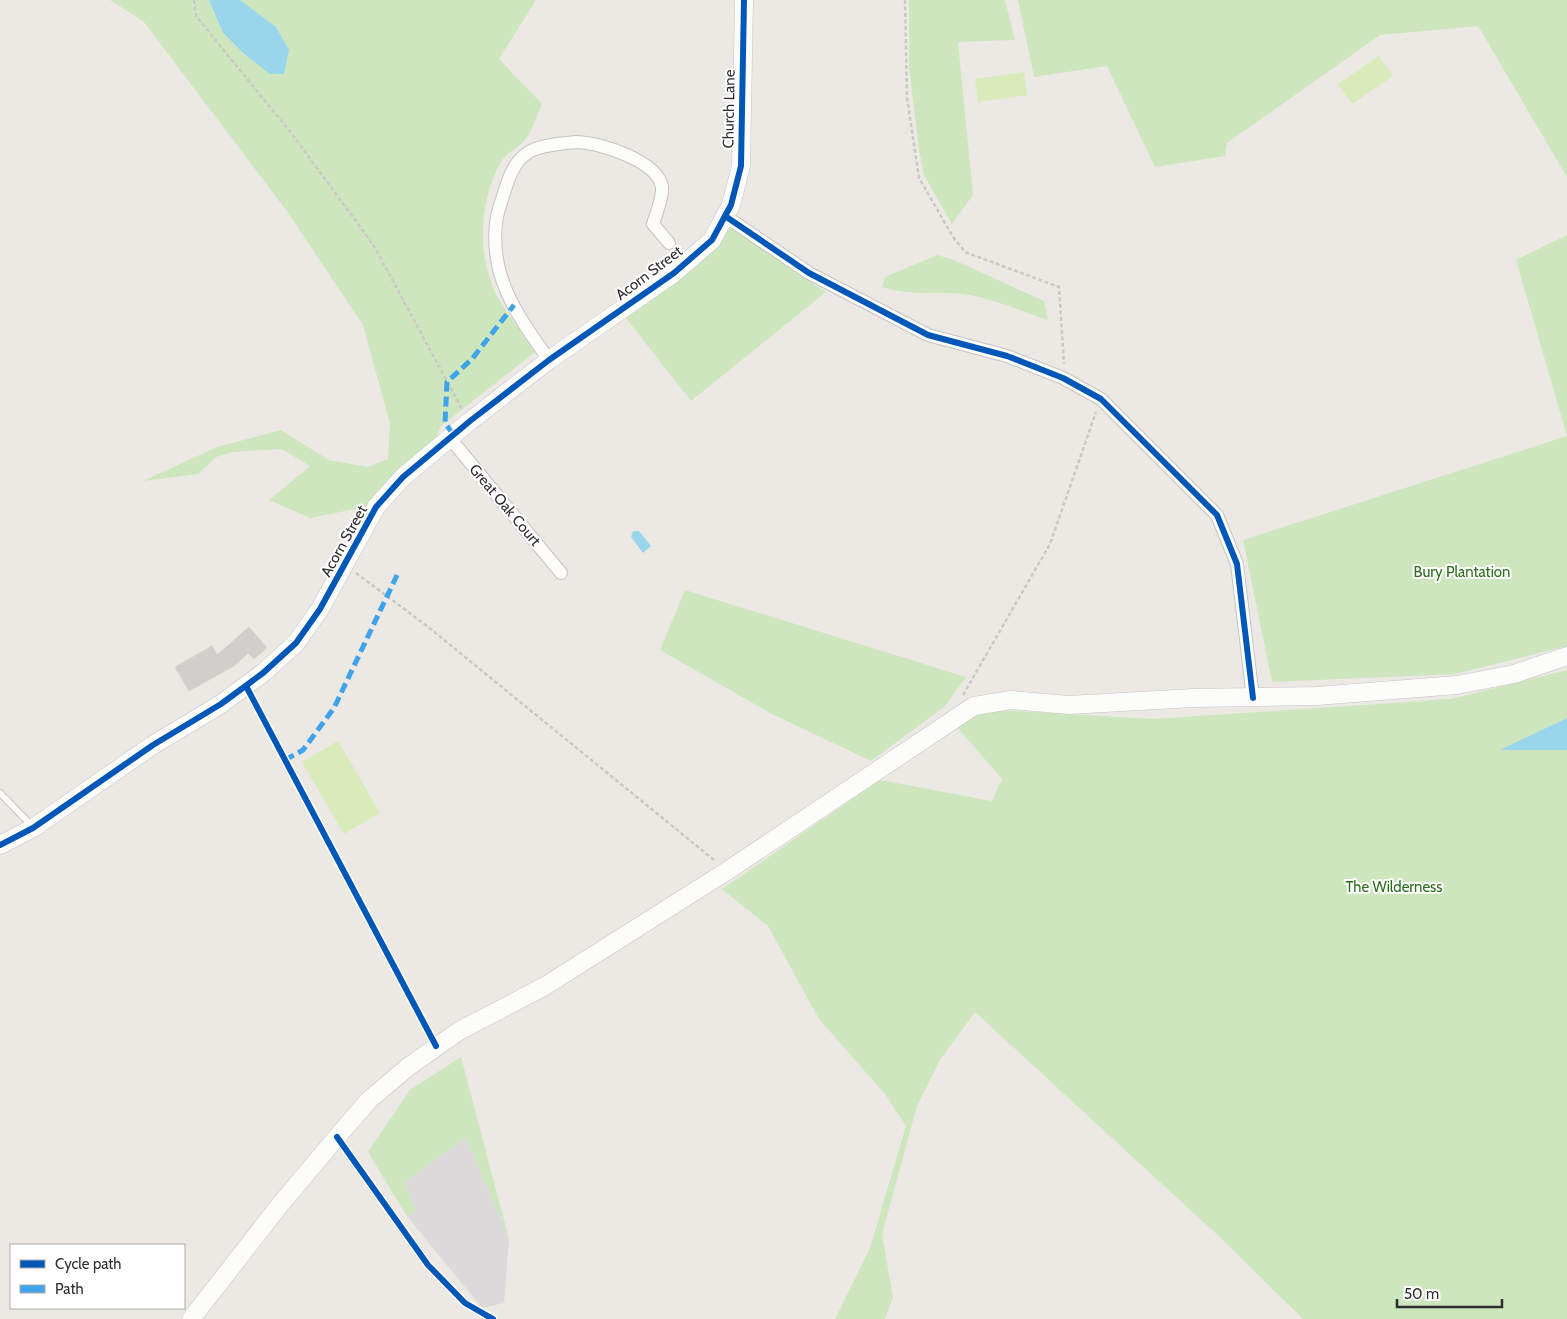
<svg xmlns="http://www.w3.org/2000/svg" width="1567" height="1319" viewBox="0 0 1567 1319" font-family="Cabin,sans-serif">
  <style>
    .industrial { fill: #dcd9db }
    .green { fill: #cee6be }
    .pitch { fill: #d9eabb }
    .water { fill: #99d6ec }
    .building { fill: #d1cecb; stroke: #d7d4d0 }
    .lines { fill: none; stroke-linecap: round; stroke-linejoin: round }
    .lane-casing { stroke: #c5c4c5; stroke-width: 8 }
    .street-casing { stroke: #c5c4c5; stroke-width: 14 }
    .secondary-casing { stroke: #c5c4c5; stroke-width: 19 }
    .path { stroke: #c9c9c8; stroke-width: 2.5; stroke-dasharray: 4 2.5; stroke-linecap: butt }
    .lane { stroke: #fcfcfb; stroke-width: 6 }
    .street { stroke: #fcfcfb; stroke-width: 12 }
    .secondary { stroke: #fcfcfb; stroke-width: 18 }
    .quiet { stroke: #3ea3eb; stroke-width: 5; stroke-dasharray: 10 5; stroke-linecap: butt }
    .cycleway-casing { stroke: #fff; stroke-width: 9 }
    .cycleway { stroke: #0057b8; stroke-width: 6 }
    .labels { text-anchor: middle; dominant-baseline: central; stroke-width: 4; stroke-linejoin: round; paint-order: stroke }
    .street-label { font-size: 15px; fill: #2e2e2e; stroke: #fff }
    .park-label { font-size: 15px; fill: #2c6e1b; stroke: #fff }
  </style>
  <rect width="100%" height="100%" fill="#ece8e4"/>
  <!-- industrial -->
  <path class="industrial" d="M 466,1138 L 509,1239 L 504,1303 L 482,1308 L 407,1216 L 416,1211 L 404,1182 Z"/>
  <!-- green -->
  <g class="green">
    <path d="M 110,0 L 209,0 L 223,33 L 243,53 L 271,74 L 284,74 L 247,7 L 240,0 L 536,0 L 499,59 L 542,104 C 537,115 532,132 524,141 C 517,149 507,152 501,162 C 478,202 477,257 498,298 C 509,316 523,334 535,352 L 441,426 L 434,441 L 370,506 L 310,518 L 269,500 L 310,466 L 282,449 L 233,452 L 216,457 L 198,474 L 143,481 L 217,447 L 281,430 L 329,460 L 368,467 L 388,459 L 390,424 L 363,325 L 286,210 L 144,22 Z"/>
    <path d="M 909,0 L 1005,0 L 1015,40 L 958,42 L 973,195 L 952,224 L 924,175 L 919,150 L 909,66 Z"/>
    <path d="M 1018,0 L 1567,0 L 1567,177 L 1478,26 L 1380,35 L 1227,143 L 1225,156 L 1155,167 L 1107,66 L 1034,77 Z"/>
    <path d="M 724,212 L 804,278 L 826,292 L 691,401 L 622,313 L 706,244 Z"/>
    <path d="M 1567,235 L 1567,646 L 1455,674 L 1272,682 L 1243,540 L 1567,436 L 1516,260 Z"/>
    <path d="M 937,255 L 954,260 L 1044,301 L 1048,320 C 1023,312 996,300 970,295 C 939,290 913,297 882,287 L 885,277 Z"/>
    <path d="M 685,590 L 966,677 L 944,707 L 871,761 L 772,714 L 660,650 Z"/>
    <path d="M 1567,670 L 1567,718 L 1502,750 L 1567,750 L 1567,1319 L 1303,1319 L 1224,1241 L 975,1012 L 940,1060 L 917,1106 L 882,1234 L 893,1297 L 885,1319 L 835,1319 L 870,1248 L 906,1126 L 885,1094 L 819,1019 L 768,926 L 722,889 L 880,780 L 992,801 L 1002,779 L 950,719 L 981,709 L 1154,719 L 1451,699 Z"/>
    <path d="M 461,1057 L 509,1239 L 466,1138 L 404,1182 L 416,1211 L 407,1216 L 368,1152 L 410,1090 Z"/>
  </g>
  <!-- pitch -->
  <g class="pitch">
    <path d="M 1379,56 L 1393,76 L 1352,104 L 1338,84 Z"/>
    <path d="M 1024,72 L 1027,95 L 978,102 L 975,79 Z"/>
    <path d="M 338,741 L 380,813 L 344,834 L 302,762 Z"/>
  </g>
  <!-- water -->
  <g class="water">
    <path d="M 209,0 L 240,0 L 276,27 L 289,50 L 284,74 L 270,74 L 243,53 L 223,33 Z"/>
    <path d="M 633,531 L 639,531 L 651,546 L 643,553 L 631,537 Z"/>
    <path d="M 1567,718 L 1567,750 L 1500,750 Z"/>
  </g>
  <!-- building -->
  <path class="building" d="M 249,627 L 267,648 L 254,659 L 248,653 L 234,666 L 189,691 L 175,667 L 212,646 L 217,655 Z"/>
  <g class="lines">
    <!-- lane casing -->
    <g class="lane-casing">
      <path id="lane" d="M 0,793 L 32,826"/>
    </g>
    <!-- street casing -->
    <g class="street-casing">
      <g id="street">
        <path d="M 725,216 L 809,273 L 928,335 L 1007,356 L 1063,378 L 1101,399 L 1217,515 L 1237,564 L 1253,698"/>
        <path d="M 549,360 C 518,316 490,279 496,223 C 497,212 502,200 505,190 C 510,173 517,156 535,149 C 547,145 563,143 576,142 C 599,142 658,161 662,187 C 663,198 656,214 653,224 L 669,243"/>
        <path d="M 449,437 L 561,573"/>
      </g>
    </g>
    <!-- secondary casing -->
    <g class="secondary-casing">
      <g id="secondary">
        <path d="M 0,845 L 33,828 L 153,745 L 221,704 L 263,673 L 296,643 L 320,609 L 376,507 L 403,477 L 470,421 L 549,360 L 674,273 L 712,240 L 731,205 L 741,166 L 744,0"/>
        <path d="M 191,1319 L 279,1206 L 337,1137 L 369,1100 L 408,1067 L 459,1031 L 545,986 L 727,871 L 974,706 L 1011,700 L 1069,705 L 1193,698 L 1317,696 L 1457,685 L 1514,674 L 1567,656"/>
      </g>
    </g>
    <!-- path -->
    <g class="path">
      <path d="M 194,0 L 196,16 L 292,134 L 374,246 L 462,409"/>
      <path d="M 905,0 L 907,98 L 919,178 L 953,237 L 965,252 L 1059,287 L 1064,364"/>
      <path d="M 356,573 L 427,626 L 714,860"/>
      <path d="M 963,695 L 1050,544 L 1096,412"/>
    </g>
    <!-- lane -->
    <use href="#lane" class="lane"/>
    <!-- street -->
    <use href="#street" class="street"/>
    <!-- secondary -->
    <use href="#secondary" class="secondary"/>
    <!-- quiet -->
    <g class="quiet">
      <path d="M 453,434 L 445,423 L 447,382 L 472,359 L 514,305"/>
      <path d="M 285,760 L 303,750 L 334,708 L 399,571"/>
    </g>
    <!-- cycleway casing -->
    <g class="cycleway-casing">
      <g id="cycleway">
        <path d="M 725,216 L 809,273 L 928,335 L 1007,356 L 1063,378 L 1101,399 L 1217,515 L 1237,564 L 1253,698"/>
        <path d="M 246,686 L 436,1046"/>
        <path d="M 0,845 L 33,828 L 153,745 L 221,704 L 263,673 L 296,643 L 320,609 L 376,507 L 403,477 L 470,421 L 549,360 L 674,273 L 712,240 L 731,205 L 741,166 L 744,0"/>
        <path d="M 337,1137 L 428,1265 L 465,1303 L 493,1319"/>
      </g>
    </g>
    <!-- cycleway -->
    <use href="#cycleway" class="cycleway"/>
  </g>
  <g class="labels">
    <!-- street labels -->
    <g class="street-label">
      <text transform="translate(729 109) rotate(-89)">Church Lane</text>
      <text transform="translate(649 273) rotate(-37)">Acorn Street</text>
      <text transform="translate(505 505) rotate(50)">Great Oak Court</text>
      <text transform="translate(344 541) rotate(-61)">Acorn Street</text>
    </g>
    <!-- park labels -->
    <g class="park-label">
      <text x="1462" y="572">Bury Plantation</text>
      <text x="1394" y="887">The Wilderness</text>
    </g>
  </g>
  <!-- legend -->
  <rect x="10" y="1244" width="175" height="65" fill="#ffffff" stroke="#ababab"/>
  <rect x="20" y="1260" width="25" height="8" fill="#0057b8" stroke="#ababab"/>
  <text x="55" y="1269" font-size="15" fill="#2e2e2e">Cycle path</text>
  <rect x="20" y="1285" width="25" height="8" fill="#3ea3eb" stroke="#ababab"/>
  <text x="55" y="1294" font-size="15" fill="#2e2e2e">Path</text>
  <!-- scale -->
  <path d="M1397 1299v8h105v-8" fill="none" stroke="#2e2e2e" stroke-width="2.5"/>
  <text x="1404" y="1299" font-size="15" fill="#2e2e2e" stroke="#ffffff" stroke-width="4" paint-order="stroke">50 m</text>
</svg>
